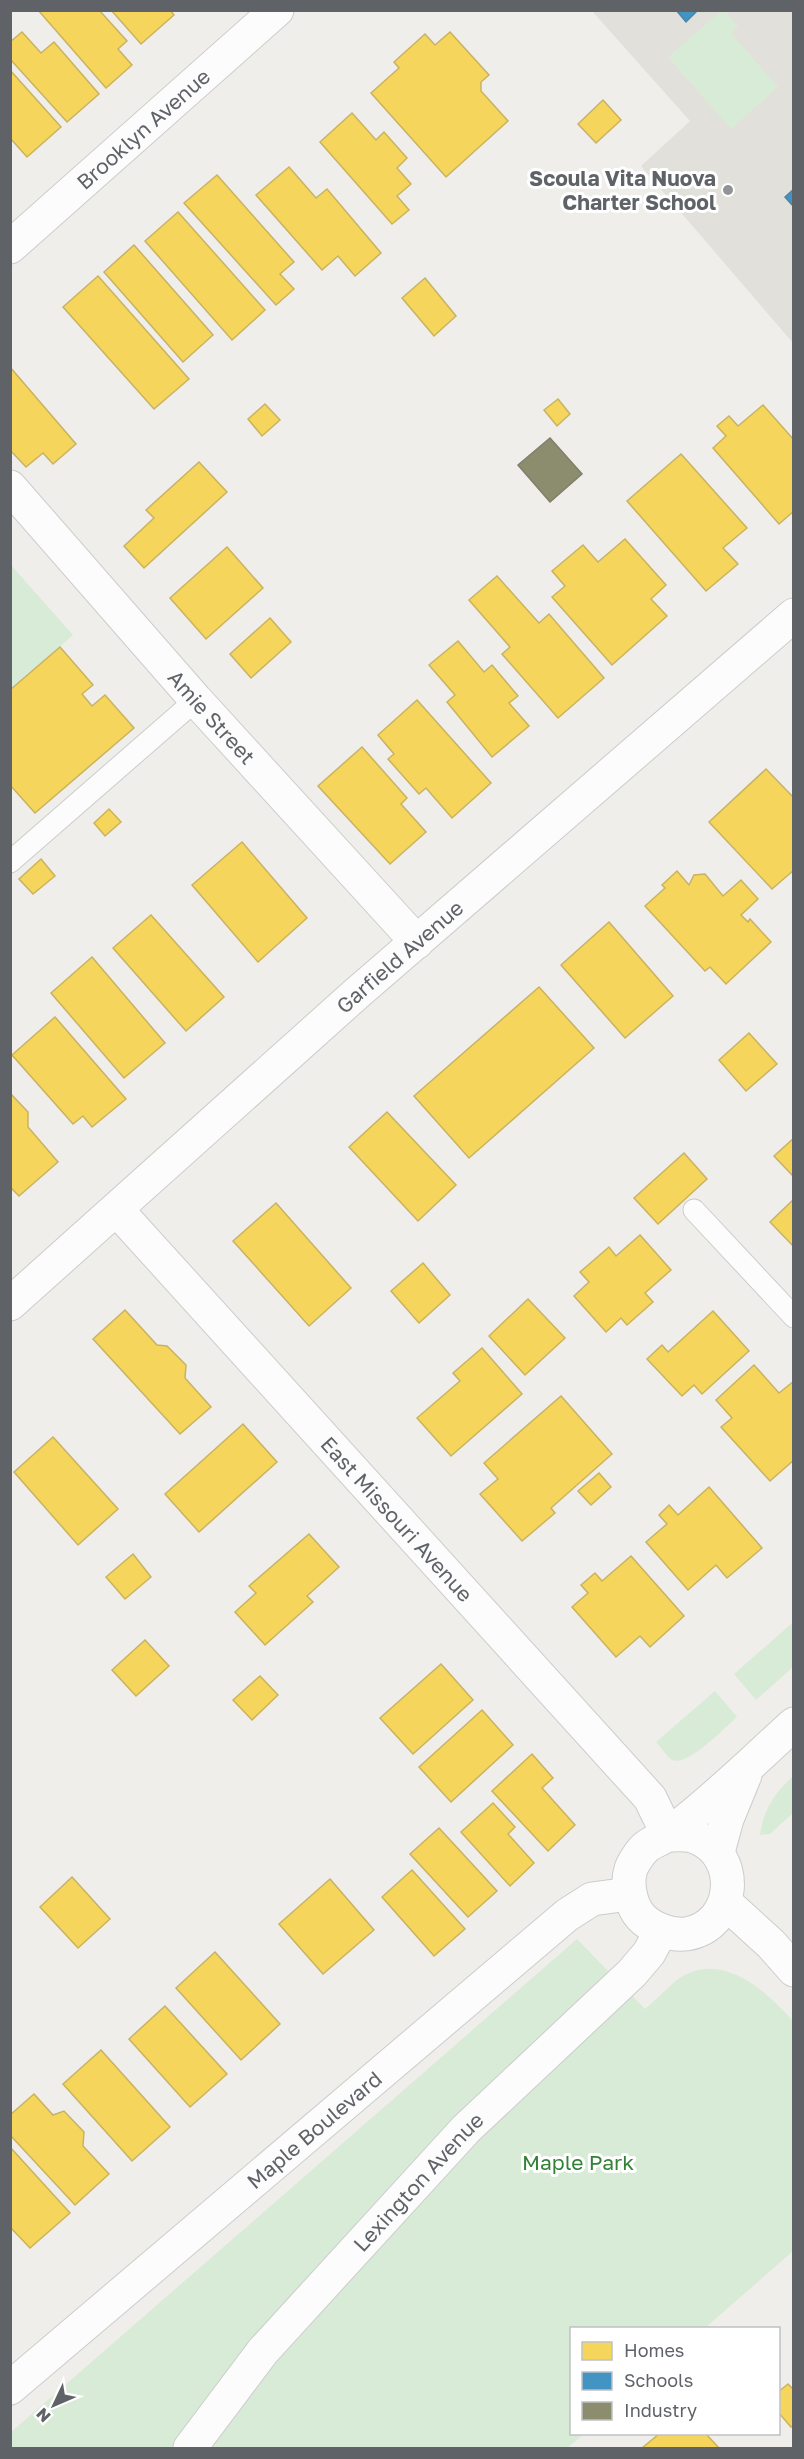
<svg xmlns="http://www.w3.org/2000/svg" width="804" height="2459" viewBox="0 0 804 2459" font-family="'Golos Text',sans-serif">
  <style>
    .education { fill: #e2e0da }
    .green { fill: #d8ebd6 }
    .homes { fill: #f6d55c; stroke: #c9b360; stroke-width: 1.5 }
    .schools { fill: #4393c3; stroke: #4b85a8; stroke-width: 1.5 }
    .industry { fill: #8c8c6e; stroke: #7e806c; stroke-width: 1.5 }
    .lines { fill: none; stroke-linecap: round; stroke-linejoin: round }
    .service-casing { stroke: #cbcccc; stroke-width: 23 }
    .minor-casing { stroke: #cbcccc; stroke-width: 35 }
    .tertiary-casing { stroke: #cbcccc; stroke-width: 35 }
    .service { stroke: #fdfcfc; stroke-width: 21 }
    .minor { stroke: #fdfcfc; stroke-width: 33 }
    .tertiary { stroke: #fdfcfc; stroke-width: 33 }
    .poi-dot { fill: #919496; stroke: #fff; stroke-width: 2 }
    .labels { text-anchor: middle; dominant-baseline: central; stroke-width: 6; stroke-linejoin: round; paint-order: stroke }
    .street-label { font-size: 21px; fill: #5f6368; stroke: #fff }
    .poi-label { font-size: 21px; font-weight: bold; fill: #5f6368; stroke: #fff; text-anchor: end }
    .park-label { font-size: 21px; fill: #348238; stroke: #fff }
  </style>
  <rect width="100%" height="100%" fill="#efeeea"/>
  <!-- education -->
  <path class="education" d="M 592,11 L 793,11 L 793,343 L 641,166 L 690,121 Z"/>
  <!-- green -->
  <g class="green">
    <path d="M 721,11 L 725,11 L 738,26 L 731,33 L 778,87 L 731,129 L 668,57 Z"/>
    <path d="M 10,564 L 73,635 L 11,690 L 10,690 Z"/>
    <path d="M 791,1624 L 793,1627 L 793,1667 L 756,1700 L 734,1674 Z"/>
    <path d="M 715,1691 L 737,1717 C 725,1727 688,1767 672,1760 C 667,1757 661,1747 656,1742 Z"/>
    <path d="M 793,1776 L 793,1813 L 770,1834 L 760,1835 C 764,1808 774,1794 793,1776 Z"/>
    <path d="M 577,1939 L 645,2009 C 656,2000 666,1989 677,1980 C 719,1949 765,1989 793,2021 L 793,2251 L 705,2328 L 572,2328 L 572,2434 L 584,2434 L 567,2448 L 11,2448 L 10,2433 Z"/>
  </g>
  <!-- homes -->
  <g class="homes">
    <path d="M 38,10 L 99,10 L 127,41 L 118,49 L 132,65 L 106,88 Z"/>
    <path d="M 111,10 L 170,10 L 174,15 L 141,44 Z"/>
    <path d="M 22,32 L 41,53 L 54,42 L 99,94 L 67,122 L 10,59 L 10,42 Z"/>
    <path d="M 450,32 L 489,75 L 481,82 L 481,91 L 508,121 L 446,177 L 371,93 L 399,68 L 394,62 L 425,34 L 435,45 Z"/>
    <path d="M 10,70 L 61,127 L 27,157 L 10,138 Z"/>
    <path d="M 603,100 L 621,120 L 596,143 L 578,124 Z"/>
    <path d="M 352,113 L 376,140 L 384,132 L 407,158 L 397,168 L 411,184 L 397,196 L 409,210 L 392,224 L 320,142 Z"/>
    <path d="M 289,167 L 316,198 L 327,189 L 381,253 L 355,276 L 338,256 L 322,270 L 256,195 Z"/>
    <path d="M 217,175 L 294,262 L 280,274 L 294,289 L 276,305 L 184,203 Z"/>
    <path d="M 178,212 L 265,310 L 232,340 L 145,241 Z"/>
    <path d="M 134,245 L 213,335 L 183,362 L 104,272 Z"/>
    <path d="M 98,276 L 189,379 L 154,409 L 63,307 Z"/>
    <path d="M 425,278 L 456,316 L 434,336 L 402,298 Z"/>
    <path d="M 10,367 L 76,444 L 53,464 L 43,453 L 26,467 L 10,450 Z"/>
    <path d="M 558,399 L 570,414 L 557,426 L 544,410 Z"/>
    <path d="M 265,404 L 280,420 L 262,436 L 248,419 Z"/>
    <path d="M 763,405 L 794,440 L 794,511 L 779,524 L 713,448 L 726,436 L 717,426 L 729,416 L 738,426 Z"/>
    <path d="M 681,454 L 747,528 L 723,548 L 738,564 L 706,591 L 627,501 Z"/>
    <path d="M 199,462 L 227,492 L 144,568 L 124,546 L 154,518 L 146,510 Z"/>
    <path d="M 625,539 L 666,585 L 651,599 L 667,616 L 612,665 L 552,597 L 565,586 L 552,571 L 583,545 L 598,562 Z"/>
    <path d="M 227,547 L 263,588 L 206,639 L 170,598 Z"/>
    <path d="M 497,576 L 539,623 L 549,614 L 604,678 L 558,718 L 502,654 L 510,647 L 469,600 Z"/>
    <path d="M 270,618 L 291,642 L 251,678 L 230,654 Z"/>
    <path d="M 458,641 L 484,672 L 492,665 L 518,696 L 509,703 L 529,726 L 492,757 L 447,702 L 455,695 L 429,665 Z"/>
    <path d="M 60,647 L 93,685 L 82,694 L 92,706 L 105,695 L 134,728 L 35,813 L 10,785 L 10,690 Z"/>
    <path d="M 417,700 L 491,783 L 452,818 L 426,788 L 419,794 L 388,759 L 394,754 L 378,735 Z"/>
    <path d="M 362,747 L 407,798 L 401,804 L 426,832 L 390,864 L 318,786 Z"/>
    <path d="M 766,769 L 794,798 L 794,870 L 772,889 L 709,822 Z"/>
    <path d="M 109,809 L 121,822 L 105,836 L 94,823 Z"/>
    <path d="M 242,842 L 307,918 L 258,962 L 192,885 Z"/>
    <path d="M 41,859 L 55,876 L 33,894 L 19,879 Z"/>
    <path d="M 677,871 L 689,885 L 694,875 L 705,874 L 723,896 L 741,880 L 758,899 L 741,915 L 748,922 L 750,919 L 771,942 L 726,984 L 710,967 L 705,971 L 645,906 L 665,888 L 662,885 Z"/>
    <path d="M 151,915 L 224,997 L 186,1031 L 113,948 Z"/>
    <path d="M 609,922 L 673,996 L 625,1038 L 561,965 Z"/>
    <path d="M 92,957 L 165,1043 L 124,1078 L 51,993 Z"/>
    <path d="M 539,987 L 594,1048 L 469,1158 L 414,1096 Z"/>
    <path d="M 55,1017 L 126,1099 L 92,1127 L 83,1116 L 73,1124 L 12,1055 Z"/>
    <path d="M 749,1033 L 777,1064 L 746,1091 L 719,1060 Z"/>
    <path d="M 10,1093 L 28,1112 L 28,1127 L 58,1162 L 19,1196 L 10,1187 Z"/>
    <path d="M 387,1112 L 456,1185 L 418,1221 L 349,1147 Z"/>
    <path d="M 794,1138 L 794,1177 L 774,1156 Z"/>
    <path d="M 684,1153 L 707,1179 L 658,1224 L 634,1198 Z"/>
    <path d="M 794,1199 L 794,1247 L 770,1222 Z"/>
    <path d="M 276,1203 L 351,1288 L 309,1326 L 233,1241 Z"/>
    <path d="M 640,1235 L 671,1270 L 645,1293 L 653,1302 L 627,1325 L 621,1318 L 606,1332 L 574,1296 L 589,1282 L 580,1272 L 609,1247 L 616,1256 Z"/>
    <path d="M 423,1263 L 450,1295 L 419,1323 L 391,1291 Z"/>
    <path d="M 528,1299 L 565,1338 L 525,1375 L 489,1336 Z"/>
    <path d="M 125,1310 L 157,1345 L 167,1346 L 186,1365 L 185,1378 L 211,1407 L 180,1434 L 93,1339 Z"/>
    <path d="M 713,1311 L 749,1351 L 702,1394 L 694,1385 L 682,1396 L 647,1359 L 662,1345 L 668,1352 Z"/>
    <path d="M 482,1348 L 522,1394 L 451,1456 L 417,1418 L 460,1381 L 453,1373 Z"/>
    <path d="M 754,1365 L 779,1393 L 794,1381 L 794,1460 L 770,1481 L 721,1427 L 732,1418 L 716,1400 Z"/>
    <path d="M 561,1396 L 612,1454 L 551,1508 L 555,1513 L 522,1541 L 480,1494 L 498,1479 L 484,1463 Z"/>
    <path d="M 243,1424 L 277,1462 L 199,1532 L 165,1494 Z"/>
    <path d="M 53,1437 L 118,1509 L 78,1545 L 14,1472 Z"/>
    <path d="M 599,1473 L 611,1487 L 591,1505 L 578,1491 Z"/>
    <path d="M 709,1487 L 762,1548 L 727,1578 L 716,1565 L 688,1590 L 646,1542 L 667,1524 L 659,1515 L 669,1505 L 678,1515 Z"/>
    <path d="M 309,1534 L 339,1567 L 307,1596 L 313,1602 L 265,1645 L 235,1612 L 256,1593 L 249,1586 Z"/>
    <path d="M 133,1554 L 151,1577 L 125,1599 L 106,1577 Z"/>
    <path d="M 631,1556 L 684,1616 L 650,1647 L 640,1636 L 616,1657 L 572,1607 L 588,1593 L 581,1585 L 595,1573 L 602,1581 Z"/>
    <path d="M 145,1640 L 169,1666 L 136,1696 L 112,1670 Z"/>
    <path d="M 441,1664 L 473,1700 L 413,1754 L 380,1718 Z"/>
    <path d="M 260,1676 L 278,1695 L 252,1720 L 233,1700 Z"/>
    <path d="M 482,1710 L 513,1745 L 451,1802 L 419,1767 Z"/>
    <path d="M 532,1754 L 553,1778 L 542,1788 L 575,1825 L 548,1851 L 492,1791 Z"/>
    <path d="M 493,1803 L 515,1827 L 508,1834 L 534,1863 L 510,1886 L 461,1832 Z"/>
    <path d="M 439,1828 L 497,1891 L 468,1917 L 410,1854 Z"/>
    <path d="M 412,1870 L 465,1929 L 434,1956 L 382,1897 Z"/>
    <path d="M 72,1877 L 110,1919 L 78,1948 L 40,1907 Z"/>
    <path d="M 330,1879 L 374,1930 L 323,1974 L 279,1924 Z"/>
    <path d="M 215,1952 L 280,2024 L 241,2060 L 176,1988 Z"/>
    <path d="M 165,2006 L 227,2074 L 190,2107 L 129,2039 Z"/>
    <path d="M 101,2050 L 170,2127 L 132,2161 L 63,2084 Z"/>
    <path d="M 34,2094 L 53,2115 L 64,2111 L 84,2132 L 83,2146 L 109,2174 L 75,2205 L 10,2135 L 10,2115 Z"/>
    <path d="M 10,2147 L 70,2213 L 30,2248 L 10,2227 Z"/>
    <path d="M 788,2384 L 794,2390 L 794,2425 L 791,2427 L 778,2412 L 778,2392 Z"/>
    <path d="M 659,2434 L 706,2434 L 719,2448 L 642,2448 Z"/>
  </g>
  <!-- schools -->
  <g class="schools">
    <path d="M 676,10 L 698,10 L 686,22 Z"/>
    <path d="M 794,189 L 794,207 L 785,197 Z"/>
  </g>
  <!-- industry -->
  <path class="industry" d="M 550,438 L 582,474 L 550,502 L 518,465 Z"/>
  <g class="lines">
    <!-- service casing -->
    <g class="service-casing">
      <g id="service">
        <path d="M 10,862 L 196,700"/>
        <path d="M 694,1210 L 794,1317"/>
      </g>
    </g>
    <!-- minor casing -->
    <g class="minor-casing">
      <g id="minor">
        <path id="s1" d="M 10,247 L 277,10"/>
        <path id="s2" d="M 10,487 L 196,700 L 417,942"/>
        <path id="s3" d="M 117,1210 L 650,1798 L 668,1835"/>
        <path id="s4" d="M 10,1304 L 356,994 L 794,615"/>
        <path d="M 726,1903 L 771,1944 L 794,1970"/>
        <path id="s5" d="M 190,2448 L 263,2351 L 466,2129 L 632,1973 L 649,1953 L 661,1931"/>
      </g>
    </g>
    <!-- tertiary casing -->
    <g class="tertiary-casing">
      <g id="tertiary">
        <path d="M 668,1835 C 676,1835 688,1834 695,1837 C 742,1854 737,1926 686,1934 C 671,1936 651,1928 641,1917 C 631,1906 626,1884 631,1869 C 633,1863 641,1851 646,1847 C 653,1841 663,1839 670,1833 C 714,1800 753,1761 794,1724"/>
        <path d="M 718,1852 L 727,1819 L 745,1775"/>
        <path id="s6" d="M 10,2388 L 567,1915 L 592,1899 L 629,1894"/>
      </g>
    </g>
    <!-- service -->
    <use href="#service" class="service"/>
    <!-- minor -->
    <use href="#minor" class="minor"/>
    <!-- tertiary -->
    <use href="#tertiary" class="tertiary"/>
  </g>
  <!-- markers -->
  <circle class="poi-dot" cx="728" cy="190" r="6"/>
  <g class="labels">
    <!-- street labels -->
    <g class="street-label">
      <text stroke="none"><textPath href="#s1" startOffset="178">Brooklyn Avenue</textPath></text>
      <text stroke="none"><textPath href="#s2" startOffset="306">Amie Street</textPath></text>
      <text stroke="none"><textPath href="#s4" startOffset="522">Garfield Avenue</textPath></text>
      <text stroke="none"><textPath href="#s3" startOffset="417">East Missouri Avenue</textPath></text>
      <text stroke="none"><textPath href="#s6" startOffset="399">Maple Boulevard</textPath></text>
      <text stroke="none"><textPath href="#s5" startOffset="351">Lexington Avenue</textPath></text>
    </g>
    <!-- poi labels -->
    <g class="poi-label">
      <text x="716" y="178">Scoula Vita Nuova<tspan x="716" dy="24">Charter School</tspan></text>
    </g>
    <!-- park labels -->
    <g class="park-label">
      <text x="578" y="2162">Maple Park</text>
    </g>
  </g>
  <!-- border -->
  <rect width="804" height="2459" fill="none" stroke="#5f6368" stroke-width="24"/>
  <!-- legend -->
  <rect x="570" y="2327" width="210" height="108" fill="#ffffff" stroke="#bfc1c3" stroke-width="1.5"/>
  <rect x="582" y="2342" width="30" height="18" fill="#f6d55c" stroke="#bfc1c3" stroke-width="1.5"/>
  <text x="624" y="2357" font-size="18" fill="#5f6368">Homes</text>
  <rect x="582" y="2372" width="30" height="18" fill="#4393c3" stroke="#bfc1c3" stroke-width="1.5"/>
  <text x="624" y="2387" font-size="18" fill="#5f6368">Schools</text>
  <rect x="582" y="2402" width="30" height="18" fill="#8c8c6e" stroke="#bfc1c3" stroke-width="1.5"/>
  <text x="624" y="2417" font-size="18" fill="#5f6368">Industry</text>
  <!-- north arrow -->
  <g transform="translate(54 2405) rotate(226)" stroke="#ffffff" stroke-width="4.5" paint-order="stroke">
  <path d="M0-4.5L10 22L0 15L-10 22Z" fill="#5f6368"/>
  <text y="-9" font-size="16" font-weight="bold" text-anchor="middle" fill="#5f6368">N</text>
  </g>
</svg>
